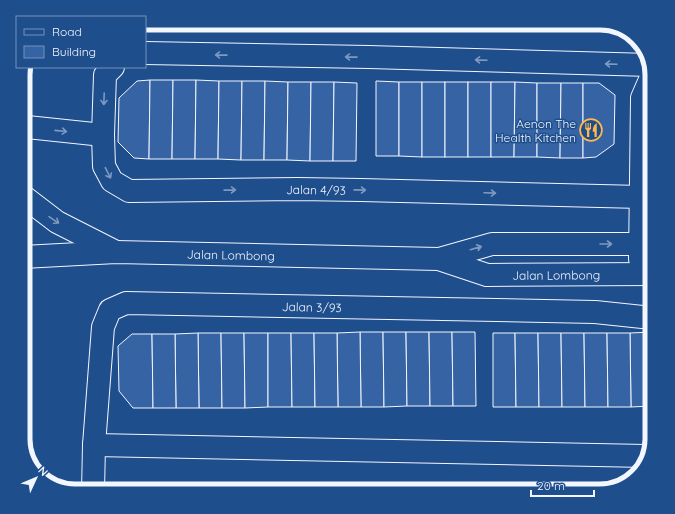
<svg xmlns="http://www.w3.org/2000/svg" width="675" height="514" viewBox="0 0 675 514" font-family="Quicksand,sans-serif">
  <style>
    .building { fill: #3563a3; stroke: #f2f6ff }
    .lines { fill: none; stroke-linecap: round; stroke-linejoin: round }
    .minor-casing { stroke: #f2f6ff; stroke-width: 24 }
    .highway-casing { stroke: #f2f6ff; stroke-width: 24 }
    .minor { stroke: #1f4e8c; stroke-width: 22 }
    .highway { stroke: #1f4e8c; stroke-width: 22 }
    .oneway { stroke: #7e9ac0 }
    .labels { text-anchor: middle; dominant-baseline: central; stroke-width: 3; stroke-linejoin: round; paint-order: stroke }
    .poi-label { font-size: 12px; fill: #f2f6ff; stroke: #1f4e8c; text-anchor: end }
    .street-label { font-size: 12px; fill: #f2f6ff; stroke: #1f4e8c }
    .rim { fill: none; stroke: #f2f6ff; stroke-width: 5 }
  </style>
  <rect width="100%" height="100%" fill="#1f4e8c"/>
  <!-- building -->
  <g class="building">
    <path d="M 150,80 L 149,159 L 134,158 L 118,142 L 119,98 L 137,81 Z"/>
    <path d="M 150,80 L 173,80 L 172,159 L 149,159 Z"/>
    <path d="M 173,80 L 196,80 L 195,159 L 172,159 Z"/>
    <path d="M 196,80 L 219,81 L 218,159 L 195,159 Z"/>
    <path d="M 219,81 L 242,81 L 241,160 L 218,159 Z"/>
    <path d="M 242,81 L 265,81 L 264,160 L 241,160 Z"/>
    <path d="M 265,81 L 288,82 L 287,160 L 264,160 Z"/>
    <path d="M 376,81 L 399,82 L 399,156 L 376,156 Z"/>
    <path d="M 288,82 L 311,82 L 310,161 L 287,160 Z"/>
    <path d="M 311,82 L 334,82 L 333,161 L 310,161 Z"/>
    <path d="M 334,82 L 357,83 L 356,161 L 333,161 Z"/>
    <path d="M 399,82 L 422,82 L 422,157 L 399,156 Z"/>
    <rect x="422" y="82" width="23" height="75"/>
    <rect x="445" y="82" width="23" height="75"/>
    <rect x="468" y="82" width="23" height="75"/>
    <path d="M 491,82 L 515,82 L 514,157 L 491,157 Z"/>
    <path d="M 515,82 L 537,83 L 537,157 L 514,157 Z"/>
    <path d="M 537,83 L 561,83 L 560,158 L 537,157 Z"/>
    <path d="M 561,83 L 583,83 L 583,158 L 560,158 Z"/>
    <path d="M 583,83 L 599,83 L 615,95 L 614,144 L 596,157 L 583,158 Z"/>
    <path d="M 360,332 L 383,332 L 384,407 L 361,407 Z"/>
    <path d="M 360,332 L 361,407 L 338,407 L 337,333 Z"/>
    <path d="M 383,332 L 406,332 L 407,406 L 384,407 Z"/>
    <path d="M 406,332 L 429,332 L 430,406 L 407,406 Z"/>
    <path d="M 429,332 L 452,332 L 453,406 L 430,406 Z"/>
    <path d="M 452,332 L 475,332 L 476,406 L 453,406 Z"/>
    <path d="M 652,332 L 652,406 L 631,407 L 630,333 Z"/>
    <path d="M 198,333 L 221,333 L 222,408 L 199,408 Z"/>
    <path d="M 198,333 L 199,408 L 176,408 L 175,334 Z"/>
    <path d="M 221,333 L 244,333 L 245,408 L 222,408 Z"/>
    <path d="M 244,333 L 268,333 L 268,407 L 245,408 Z"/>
    <path d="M 268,333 L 291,333 L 292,407 L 268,407 Z"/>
    <path d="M 291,333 L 314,333 L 315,407 L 292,407 Z"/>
    <path d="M 314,333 L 337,333 L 338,407 L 315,407 Z"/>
    <path d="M 493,333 L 515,333 L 516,407 L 493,407 Z"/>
    <path d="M 515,333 L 538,333 L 539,407 L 516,407 Z"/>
    <path d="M 538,333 L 561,333 L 562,407 L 539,407 Z"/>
    <path d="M 561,333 L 584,333 L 585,407 L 562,407 Z"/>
    <path d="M 584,333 L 607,333 L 608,407 L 585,407 Z"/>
    <path d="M 607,333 L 630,333 L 631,407 L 608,407 Z"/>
    <path d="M 132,334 L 152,334 L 153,408 L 133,408 L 119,391 L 118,346 Z"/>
    <path d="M 152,334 L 175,334 L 176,408 L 153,408 Z"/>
  </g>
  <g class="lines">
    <!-- minor casing -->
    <g class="minor-casing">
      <g id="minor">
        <path d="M 145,53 L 369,57 L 650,65"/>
        <path id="s1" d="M 113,67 L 105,75 L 103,135 L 104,166 L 112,181 L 129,191 L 298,189 L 361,190 L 641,197"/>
        <path d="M 23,125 L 27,127 L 103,135"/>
        <path id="s2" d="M 23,257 L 116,252 L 439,259 L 487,275 L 652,274"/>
        <path d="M 439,259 L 492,244 L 652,244"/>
        <path d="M 640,259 L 642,98 L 652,75"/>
        <path d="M 94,445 L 646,456"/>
        <path id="s3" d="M 93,491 L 94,445 L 103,327 L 110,310 L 126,303 L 595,312 L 652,318"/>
      </g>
    </g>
    <!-- highway casing -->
    <g class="highway-casing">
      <path id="highway" d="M 23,196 L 57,222 L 116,252"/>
    </g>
    <!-- minor -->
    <use href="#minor" class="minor"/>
    <!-- highway -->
    <use href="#highway" class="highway"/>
  </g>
  <!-- one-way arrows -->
  <defs><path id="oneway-shaft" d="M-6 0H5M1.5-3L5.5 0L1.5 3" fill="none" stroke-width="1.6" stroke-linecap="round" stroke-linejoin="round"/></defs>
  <g class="oneway">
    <use href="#oneway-shaft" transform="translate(221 55) rotate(-179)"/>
    <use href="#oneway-shaft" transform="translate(351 57) rotate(-179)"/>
    <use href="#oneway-shaft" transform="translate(481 60) rotate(-178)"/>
    <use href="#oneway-shaft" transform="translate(611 64) rotate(-178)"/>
    <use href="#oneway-shaft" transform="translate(104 99) rotate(92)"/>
    <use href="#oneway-shaft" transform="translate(61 131) rotate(6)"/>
    <use href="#oneway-shaft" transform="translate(108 173) rotate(63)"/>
    <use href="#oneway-shaft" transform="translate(230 190) rotate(-1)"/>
    <use href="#oneway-shaft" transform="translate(360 190) rotate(1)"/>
    <use href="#oneway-shaft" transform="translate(490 193) rotate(2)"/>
    <use href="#oneway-shaft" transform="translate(54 220) rotate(34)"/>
    <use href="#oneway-shaft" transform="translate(606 244)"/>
    <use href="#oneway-shaft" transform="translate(476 248) rotate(-16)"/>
  </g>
  <!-- icons -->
  <defs>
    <g id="restaurant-ring" transform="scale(1.15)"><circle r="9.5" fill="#1f4e8c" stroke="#ffb74d" stroke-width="1.5"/><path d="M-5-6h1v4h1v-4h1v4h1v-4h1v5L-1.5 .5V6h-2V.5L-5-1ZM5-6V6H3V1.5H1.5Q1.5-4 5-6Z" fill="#ffb74d"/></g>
  </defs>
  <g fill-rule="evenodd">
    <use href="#restaurant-ring" x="591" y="130"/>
  </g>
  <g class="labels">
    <!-- poi labels -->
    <g class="poi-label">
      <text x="576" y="123">Aenon The<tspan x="576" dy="14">Health Kitchen</tspan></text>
    </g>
    <!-- street labels -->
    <g class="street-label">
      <text stroke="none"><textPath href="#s1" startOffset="326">Jalan 4/93</textPath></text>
      <text stroke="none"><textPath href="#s2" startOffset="208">Jalan Lombong</textPath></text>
      <text stroke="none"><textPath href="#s2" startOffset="536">Jalan Lombong</textPath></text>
      <text stroke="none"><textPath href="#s3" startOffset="386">Jalan 3/93</textPath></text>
    </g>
  </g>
  <!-- crop -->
  <path d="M0 0H675V514H0ZM75 30H600A45 45 0 0 1 645 75V439A45 45 0 0 1 600 484H75A45 45 0 0 1 30 439V75A45 45 0 0 1 75 30Z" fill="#1f4e8c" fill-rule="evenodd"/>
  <path class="rim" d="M75 30H600A45 45 0 0 1 645 75V439A45 45 0 0 1 600 484H75A45 45 0 0 1 30 439V75A45 45 0 0 1 75 30Z"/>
  <!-- legend -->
  <rect x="16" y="16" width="130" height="52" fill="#1f4e8c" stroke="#7391ba"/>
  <rect x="24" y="29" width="20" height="6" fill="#1f4e8c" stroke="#7391ba"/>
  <text x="52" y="36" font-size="12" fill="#f2f6ff">Road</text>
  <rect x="24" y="46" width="20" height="12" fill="#3563a3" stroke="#7391ba"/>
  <text x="52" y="56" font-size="12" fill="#f2f6ff">Building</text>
  <!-- north arrow -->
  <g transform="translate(36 478) rotate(46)" stroke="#1f4e8c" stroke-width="3" paint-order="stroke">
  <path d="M0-3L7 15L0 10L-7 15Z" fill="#f2f6ff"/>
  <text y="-6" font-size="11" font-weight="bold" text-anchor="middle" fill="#f2f6ff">N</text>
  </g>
  <!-- scale -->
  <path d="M531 490v6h63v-6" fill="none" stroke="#f2f6ff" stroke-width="2"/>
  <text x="537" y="490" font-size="12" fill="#f2f6ff" stroke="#1f4e8c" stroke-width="3" paint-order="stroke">20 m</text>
</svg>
